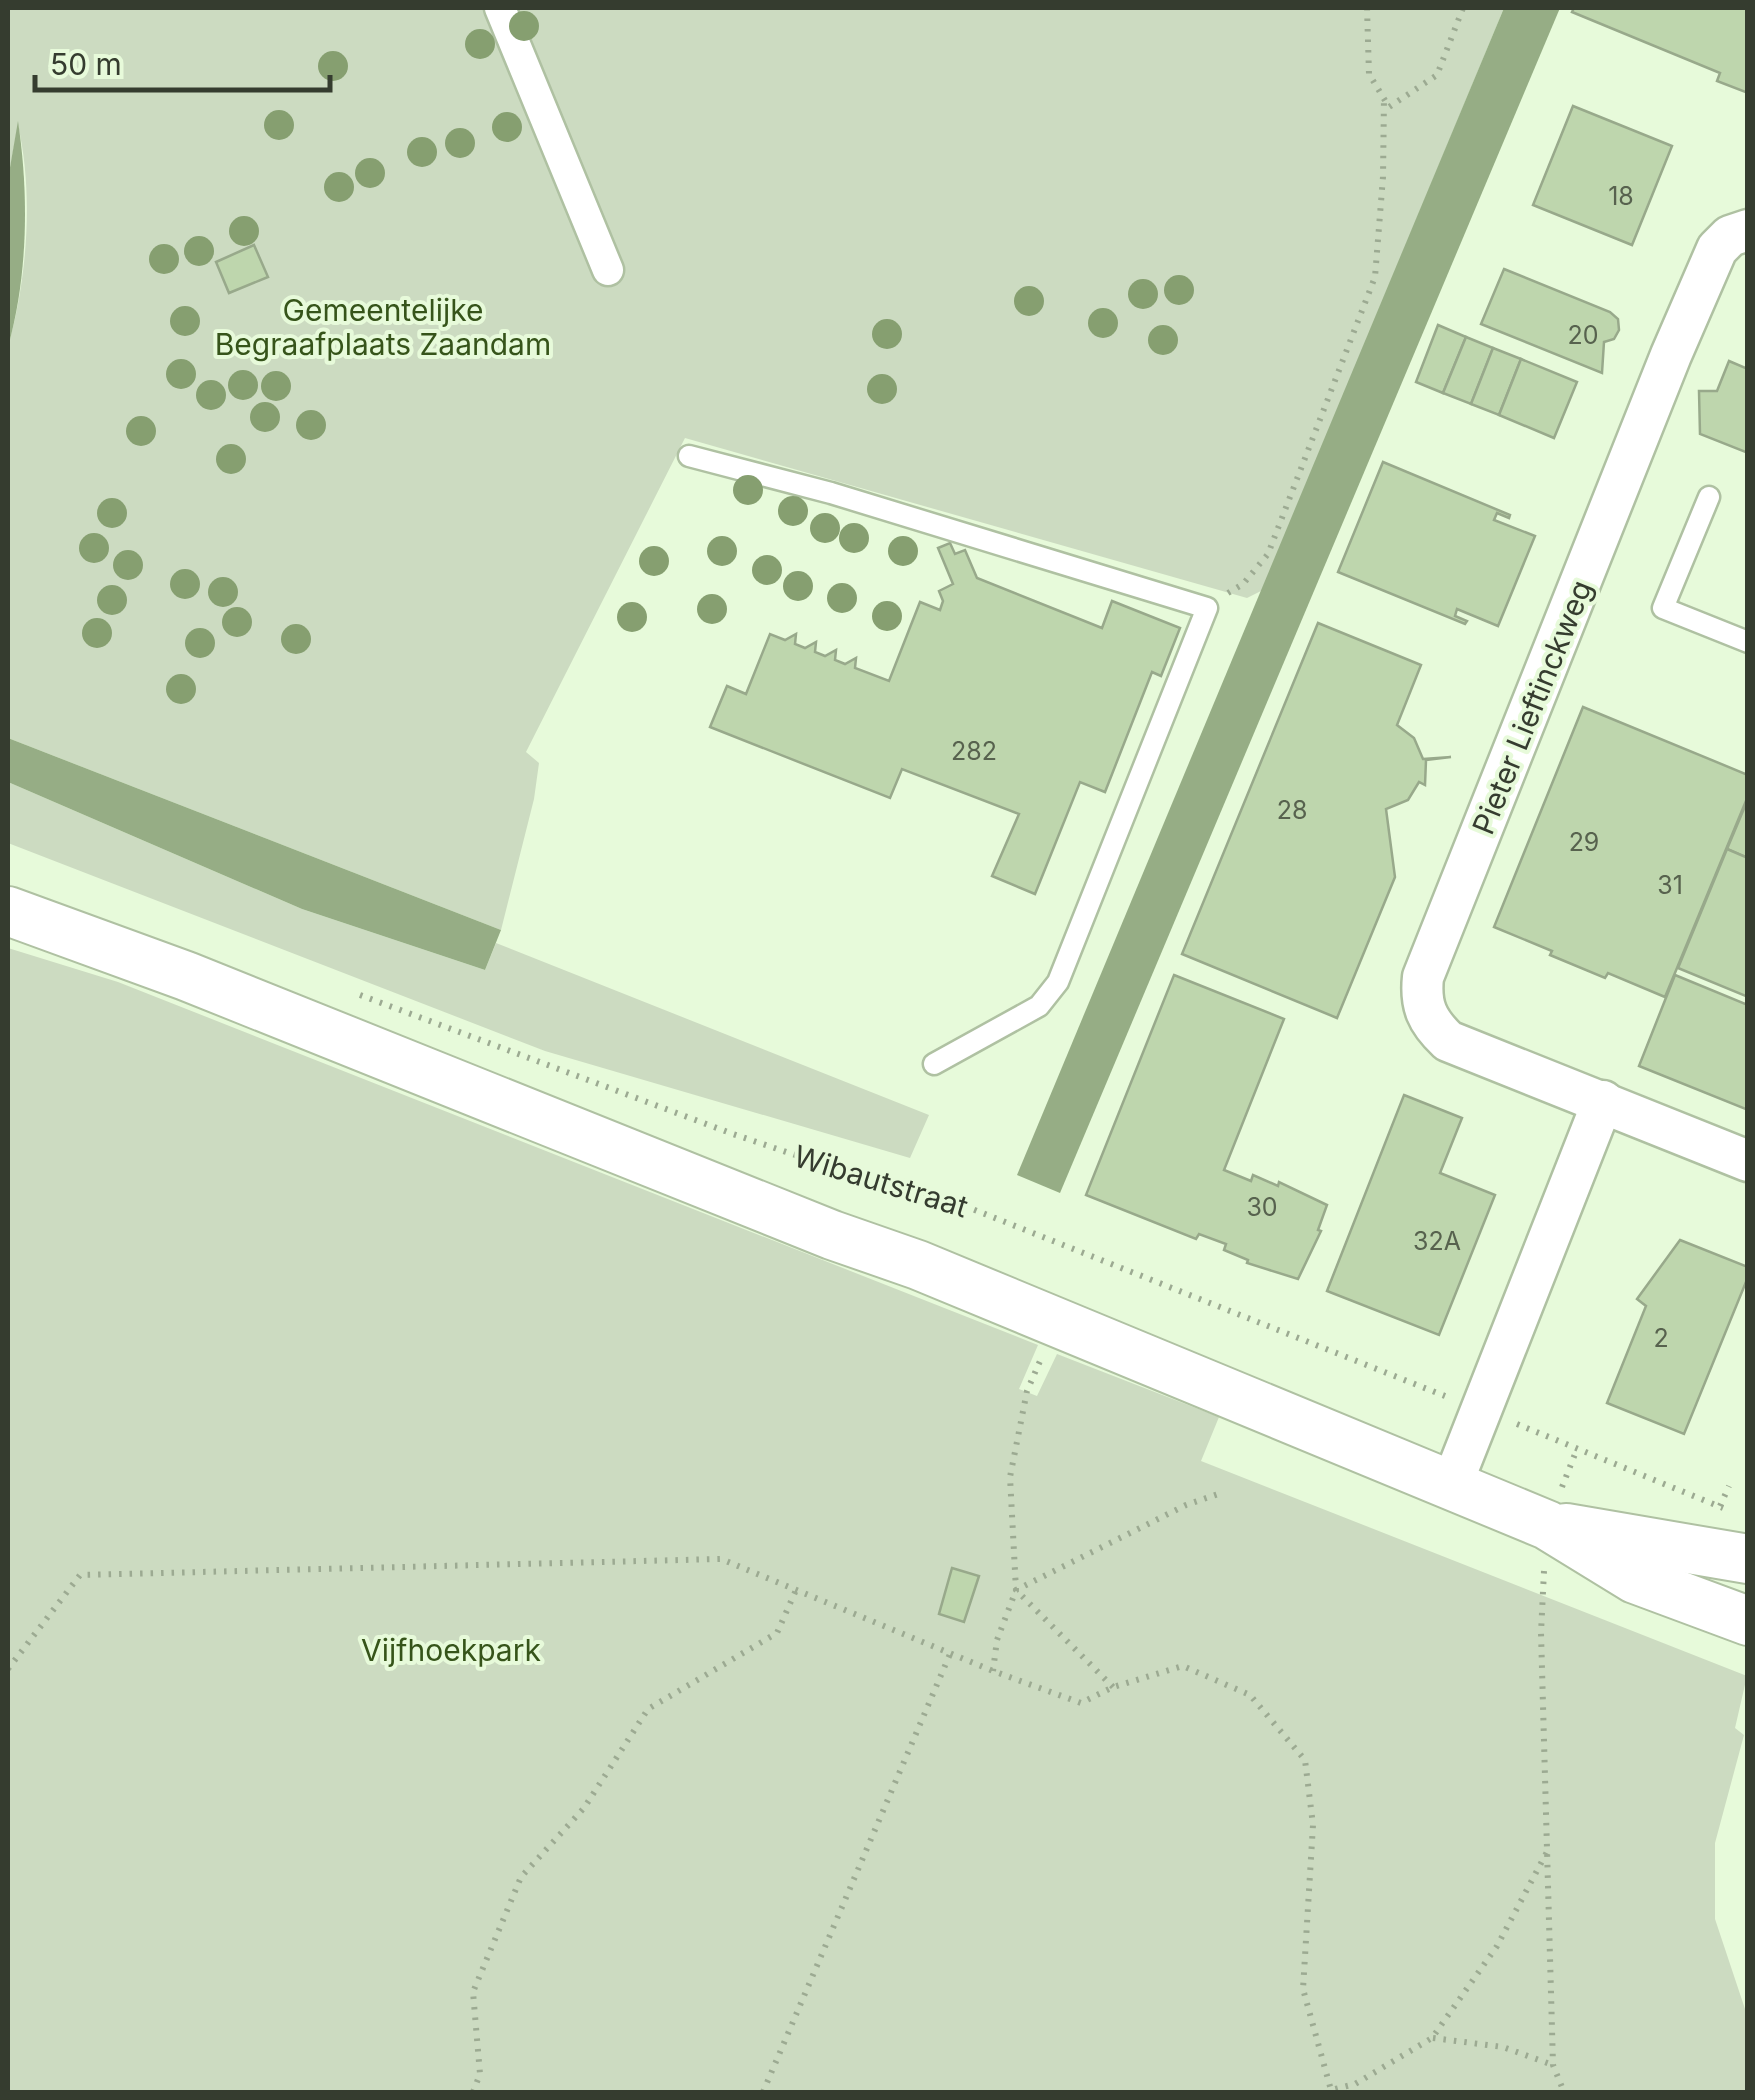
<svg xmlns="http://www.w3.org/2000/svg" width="1755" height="2100" viewBox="0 0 1755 2100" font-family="Inter,sans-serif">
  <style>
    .green { fill: #ccdbc1 }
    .water { fill: #96ad85 }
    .building { fill: #bed6ad; stroke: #98a98b; stroke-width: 2.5 }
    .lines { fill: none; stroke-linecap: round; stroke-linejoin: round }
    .service-casing { stroke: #afc1a2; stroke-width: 25 }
    .pedestrian-casing { stroke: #afc1a2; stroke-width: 35 }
    .minor-casing { stroke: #afc1a2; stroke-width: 45 }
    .tertiary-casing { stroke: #afc1a2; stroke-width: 52 }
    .path { stroke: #9caa92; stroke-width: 6; stroke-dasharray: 2.5 8; stroke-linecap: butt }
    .service { stroke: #fff; stroke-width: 20 }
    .pedestrian { stroke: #fff; stroke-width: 30 }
    .minor { stroke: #fff; stroke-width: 40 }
    .tertiary { stroke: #fff; stroke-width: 48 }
    .tree { fill: #869f70 }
    .labels { text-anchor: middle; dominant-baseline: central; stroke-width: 8; stroke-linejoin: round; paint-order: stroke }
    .number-label { font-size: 25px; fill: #57624e }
    .park-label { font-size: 30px; fill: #36541a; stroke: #e7fada }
    .street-label { font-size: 30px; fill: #353c2f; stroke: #e7fada }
  </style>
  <rect width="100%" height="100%" fill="#e7fada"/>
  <!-- green -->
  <g class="green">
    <path d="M 8,8 L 1504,8 L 1263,590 L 1247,598 L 685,438 L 526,752 L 539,763 L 534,799 L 501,930 L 8,738 L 8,347 C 27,279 34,195 18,125 L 8,179 Z"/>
    <path d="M 8,782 L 302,909 L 485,970 L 496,943 L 929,1115 L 910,1158 L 545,1051 L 8,843 Z"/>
    <path d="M 8,948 L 118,982 L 1038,1345 L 1019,1389 L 1037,1396 L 1057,1354 L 1219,1417 L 1201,1461 L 1747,1676 L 1735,1728 L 1744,1735 L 1715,1843 L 1715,1919 L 1747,2015 L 1747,2092 L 8,2092 Z"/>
  </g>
  <!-- water -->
  <g class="water">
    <path d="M 1504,8 L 1560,8 L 1060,1193 L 1017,1175 Z"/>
    <path d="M 18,121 C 29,195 28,275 8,347 L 8,179 Z"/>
    <path d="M 8,738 L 501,930 L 485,970 L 302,909 L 8,782 Z"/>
  </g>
  <!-- building -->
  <g class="building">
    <path d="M 1574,8 L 1748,8 L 1748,93 L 1717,81 L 1720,73 L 1572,12 Z"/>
    <path d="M 1573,106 L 1672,146 L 1632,245 L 1533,205 Z"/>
    <path d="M 254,245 L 268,277 L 229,293 L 216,262 Z"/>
    <path d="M 1504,269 L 1610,312 L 1618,319 L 1619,330 L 1614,339 L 1604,342 L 1602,373 L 1481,324 Z"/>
    <path d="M 1438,325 L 1466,337 L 1443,393 L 1416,382 Z"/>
    <path d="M 1466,337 L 1493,348 L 1471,404 L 1443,393 Z"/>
    <path d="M 1493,348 L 1521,359 L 1499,415 L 1471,404 Z"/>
    <path d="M 1521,359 L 1577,382 L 1554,438 L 1499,415 Z"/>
    <path d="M 1729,361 L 1748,369 L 1748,453 L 1700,434 L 1699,391 L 1717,391 Z"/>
    <path d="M 1383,462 L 1510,515 L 1509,518 L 1497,513 L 1494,520 L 1535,536 L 1498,626 L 1457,609 L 1455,616 L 1467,621 L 1465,624 L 1338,572 Z"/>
    <path d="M 950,543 L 955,554 L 965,550 L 977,578 L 1102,628 L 1112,601 L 1180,628 L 1161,676 L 1152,672 L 1105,792 L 1080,782 L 1035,894 L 992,876 L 1019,814 L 902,769 L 890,798 L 710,727 L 727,686 L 746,694 L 770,634 L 785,640 L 796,634 L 795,644 L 805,648 L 816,642 L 815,652 L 825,656 L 836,650 L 835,660 L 845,664 L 856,658 L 855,668 L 889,681 L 920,602 L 940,610 L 943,601 L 939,591 L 953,584 L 938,548 Z"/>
    <path d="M 1318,623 L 1421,665 L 1397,725 L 1414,738 L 1423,759 L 1451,757 L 1426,760 L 1425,785 L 1419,782 L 1408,800 L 1386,809 L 1395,877 L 1337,1018 L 1182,954 Z"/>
    <path d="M 1583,707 L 1748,775 L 1748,796 L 1665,997 L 1608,973 L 1605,978 L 1550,955 L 1552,951 L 1494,927 Z"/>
    <path d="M 1748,799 L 1748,858 L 1727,849 Z"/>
    <path d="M 1727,849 L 1748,858 L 1748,997 L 1678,968 Z"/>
    <path d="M 1174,975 L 1284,1019 L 1224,1170 L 1251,1181 L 1253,1175 L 1278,1186 L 1279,1182 L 1327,1205 L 1318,1230 L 1321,1231 L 1298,1279 L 1247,1263 L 1248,1260 L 1224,1250 L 1226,1244 L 1199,1234 L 1196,1239 L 1086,1195 Z"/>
    <path d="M 1675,975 L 1748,1005 L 1748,1110 L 1639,1066 Z"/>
    <path d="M 1404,1095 L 1462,1118 L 1440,1173 L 1495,1195 L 1439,1335 L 1327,1291 Z"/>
    <path d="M 1680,1240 L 1748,1267 L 1748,1277 L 1684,1434 L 1607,1403 L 1646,1306 L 1637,1299 Z"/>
    <path d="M 952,1568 L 979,1576 L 964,1622 L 939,1614 Z"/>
  </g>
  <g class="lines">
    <!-- service casing -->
    <g class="service-casing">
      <g id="service">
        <path d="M 689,456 L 831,493 L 1207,608 L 1058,982 L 1039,1006 L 934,1064"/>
        <path d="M 1709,497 L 1663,608 L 1748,642"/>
      </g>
    </g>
    <!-- pedestrian casing -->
    <g class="pedestrian-casing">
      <path id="pedestrian" d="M 500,8 L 608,270"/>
    </g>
    <!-- minor casing -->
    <g class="minor-casing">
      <g id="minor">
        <path d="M 1748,230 L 1730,236 L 1717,249 L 1671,355 L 1423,977 C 1420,1006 1427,1021 1448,1041 L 1748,1161"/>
        <path d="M 1452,1484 L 1603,1101"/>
      </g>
    </g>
    <!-- tertiary casing -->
    <g class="tertiary-casing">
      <g id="tertiary">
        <path d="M 8,911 L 186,976 L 832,1235 L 918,1265 L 1547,1525 L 1635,1579 L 1748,1621"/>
        <path d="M 1566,1528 L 1748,1559"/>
      </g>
    </g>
    <!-- path -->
    <g class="path">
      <path d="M 1367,8 L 1369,74 L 1389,107 L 1437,75 L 1463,8"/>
      <path d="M 1228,593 L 1243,584 L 1268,554 L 1375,277 L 1383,177 L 1384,98"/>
      <path d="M 360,995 L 733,1134 L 819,1163 L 947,1199 L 1445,1396"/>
      <path d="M 1517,1424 L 1723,1508"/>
      <path d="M 1562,1487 L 1577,1449"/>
      <path d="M 1720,1506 L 1729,1486"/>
      <path d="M 1544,1571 L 1541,1633 L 1553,2065 L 1564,2092"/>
      <path d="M 8,1669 L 80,1575 L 721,1559 L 993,1671 L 1081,1703 L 1113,1687 L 1183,1666 L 1250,1695 L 1305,1760 L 1313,1825 L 1303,1989 L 1331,2090 L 1355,2084 L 1432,2038 L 1497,1946 L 1548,1850"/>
      <path d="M 993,1671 L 997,1640 L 1016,1590 L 1010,1477 L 1027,1391 L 1040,1361"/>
      <path d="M 1113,1687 L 1016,1590 L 1186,1505 L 1221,1493"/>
      <path d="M 1433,2038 L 1503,2047 L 1553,2065"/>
      <path d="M 473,2092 L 480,2074 L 473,1992 L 521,1877 L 584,1808 L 648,1709 L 777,1633 L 796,1590"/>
      <path d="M 763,2092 L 950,1654"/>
    </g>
    <!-- service -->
    <use href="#service" class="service"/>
    <!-- pedestrian -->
    <use href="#pedestrian" class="pedestrian"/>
    <!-- minor -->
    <use href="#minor" class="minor"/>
    <!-- tertiary -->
    <use href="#tertiary" class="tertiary"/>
  </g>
  <!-- trees -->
  <g class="tree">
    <circle cx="524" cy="26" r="15"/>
    <circle cx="480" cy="44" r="15"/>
    <circle cx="333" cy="66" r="15"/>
    <circle cx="279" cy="125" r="15"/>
    <circle cx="507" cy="127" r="15"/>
    <circle cx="460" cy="143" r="15"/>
    <circle cx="422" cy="152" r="15"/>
    <circle cx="370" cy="173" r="15"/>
    <circle cx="339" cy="187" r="15"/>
    <circle cx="244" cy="231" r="15"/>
    <circle cx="199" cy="251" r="15"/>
    <circle cx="164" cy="259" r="15"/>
    <circle cx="1179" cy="290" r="15"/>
    <circle cx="1143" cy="294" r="15"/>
    <circle cx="1029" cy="301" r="15"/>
    <circle cx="185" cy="321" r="15"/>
    <circle cx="1103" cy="323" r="15"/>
    <circle cx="887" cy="334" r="15"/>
    <circle cx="1163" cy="340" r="15"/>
    <circle cx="181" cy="374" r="15"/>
    <circle cx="243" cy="385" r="15"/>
    <circle cx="276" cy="386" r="15"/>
    <circle cx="882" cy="389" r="15"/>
    <circle cx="211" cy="395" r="15"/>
    <circle cx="265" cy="417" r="15"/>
    <circle cx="311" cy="425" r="15"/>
    <circle cx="141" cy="431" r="15"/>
    <circle cx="231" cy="459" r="15"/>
    <circle cx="748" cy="490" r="15"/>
    <circle cx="793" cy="511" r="15"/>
    <circle cx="112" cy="513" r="15"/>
    <circle cx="825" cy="528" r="15"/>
    <circle cx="854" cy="538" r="15"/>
    <circle cx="94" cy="548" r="15"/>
    <circle cx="722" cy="551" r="15"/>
    <circle cx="903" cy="551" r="15"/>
    <circle cx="654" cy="561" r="15"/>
    <circle cx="128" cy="565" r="15"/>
    <circle cx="767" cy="570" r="15"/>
    <circle cx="185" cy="584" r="15"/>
    <circle cx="798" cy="586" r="15"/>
    <circle cx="223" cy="592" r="15"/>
    <circle cx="842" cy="598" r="15"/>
    <circle cx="112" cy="600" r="15"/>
    <circle cx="712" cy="609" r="15"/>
    <circle cx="887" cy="616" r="15"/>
    <circle cx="632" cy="617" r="15"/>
    <circle cx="237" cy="622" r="15"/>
    <circle cx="97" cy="633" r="15"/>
    <circle cx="296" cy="639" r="15"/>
    <circle cx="200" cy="643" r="15"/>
    <circle cx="181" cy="689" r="15"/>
  </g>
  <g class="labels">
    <!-- number labels -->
    <g class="number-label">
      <text x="1621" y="196">18</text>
      <text x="1583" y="335">20</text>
      <text x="974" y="751">282</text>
      <text x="1292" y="810">28</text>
      <text x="1584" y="842">29</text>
      <text x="1670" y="885">31</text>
      <text x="1262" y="1207">30</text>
      <text x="1437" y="1241">32A</text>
      <text x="1661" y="1338">2</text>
    </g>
    <!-- park labels -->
    <g class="park-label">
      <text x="383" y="310">Gemeentelijke<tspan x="383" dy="34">Begraafplaats Zaandam</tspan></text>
      <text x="451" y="1650">Vijfhoekpark</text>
    </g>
    <!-- street labels -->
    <g class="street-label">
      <text transform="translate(1532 707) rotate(-68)">Pieter Lieftinckweg</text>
      <text transform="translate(881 1181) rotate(17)">Wibautstraat</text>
    </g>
  </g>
  <!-- border -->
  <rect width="1755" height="2100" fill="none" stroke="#353c2f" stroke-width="20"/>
  <!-- scale -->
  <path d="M35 75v15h295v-15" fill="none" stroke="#353c2f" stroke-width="5"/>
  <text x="50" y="75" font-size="30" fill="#353c2f" stroke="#e7fada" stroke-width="8" paint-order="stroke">50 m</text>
</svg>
